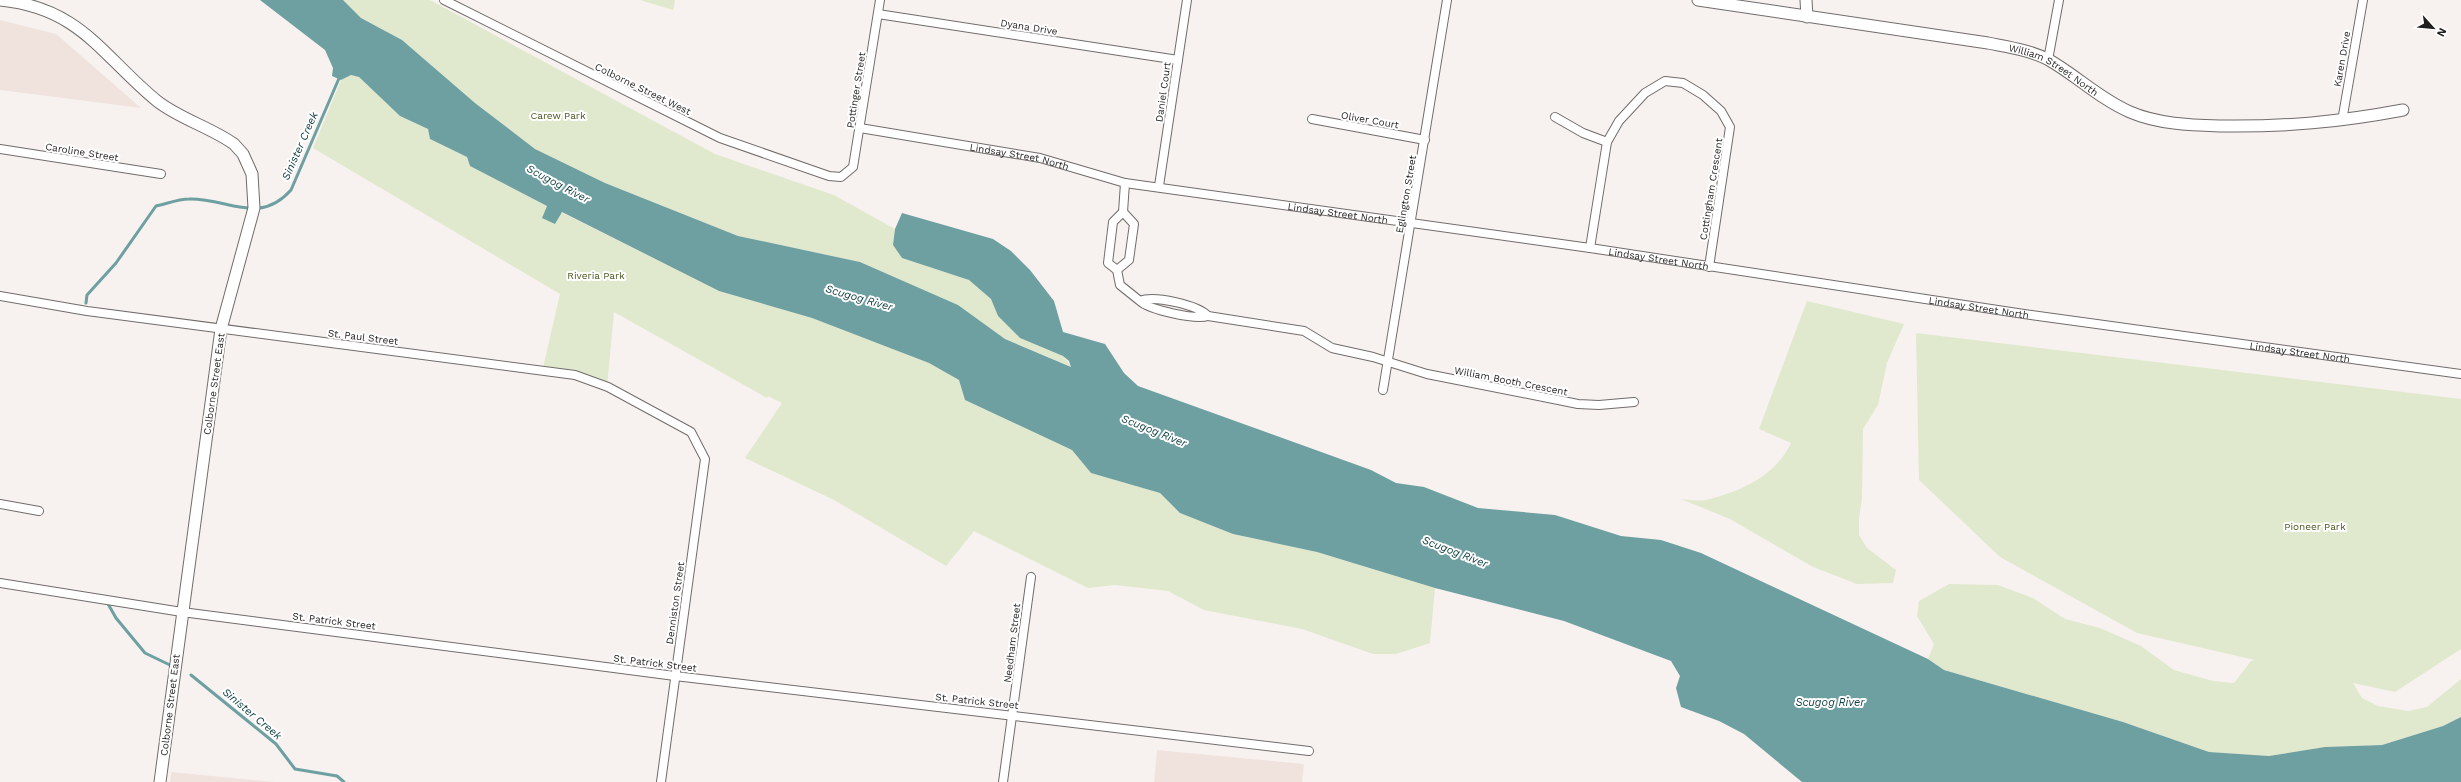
<svg xmlns="http://www.w3.org/2000/svg" width="2461" height="782" viewBox="0 0 2461 782" font-family="'Work Sans',sans-serif">
  <style>
    .built { fill: #f0e3dd }
    .green { fill: #e0e9cd }
    .water { fill: #6e9fa1 }
    .lines { fill: none; stroke-linecap: round; stroke-linejoin: round }
    .stream { stroke: #6e9fa1; stroke-width: 3 }
    .street-casing { stroke: #716c6b; stroke-width: 10 }
    .secondary-casing { stroke: #716c6b; stroke-width: 13 }
    .street { stroke: #fff; stroke-width: 8 }
    .secondary { stroke: #fff; stroke-width: 11 }
    .labels { text-anchor: middle; dominant-baseline: central; stroke-width: 4; stroke-linejoin: round; paint-order: stroke }
    .street-label { font-size: 10px; fill: #201e1d; stroke: #fff }
    .park-label { font-size: 10px; fill: #48561e; stroke: #fff }
    .water-label { font-size: 11px; font-style: italic; fill: #0d3d3f; stroke: #fff }
  </style>
  <rect width="100%" height="100%" fill="#f7f2ef"/>
  <!-- built -->
  <g class="built">
    <path d="M 0,20 L 56,34 L 141,108 L 0,90 Z"/>
    <path d="M 1157,750 L 1304,764 L 1302,782 L 1154,782 Z"/>
    <path d="M 171,772 L 275,782 L 170,782 Z"/>
  </g>
  <!-- green -->
  <g class="green">
    <path d="M 343,0 L 430,0 L 715,154 L 834,195 L 895,229 L 893,245 L 902,258 L 969,280 L 991,299 L 998,316 L 1020,338 L 1063,356 L 1072,367 L 1005,339 L 958,305 L 860,262 L 738,236 L 605,183 L 535,149 L 475,103 L 402,40 L 361,18 Z"/>
    <path d="M 640,0 L 675,0 L 673,10 Z"/>
    <path d="M 351,75 L 359,77 L 400,116 L 428,129 L 430,139 L 467,157 L 470,166 L 547,206 L 542,218 L 561,212 L 719,291 L 812,318 L 929,363 L 959,380 L 965,400 L 1072,450 L 1091,473 L 1160,493 L 1180,513 L 1233,534 L 1317,552 L 1435,588 L 1430,643 L 1396,654 L 1373,654 L 1302,629 L 1204,610 L 1168,591 L 1115,585 L 1088,588 L 974,531 L 946,566 L 834,500 L 745,458 L 782,403 L 768,396 L 767,398 L 614,312 L 607,387 L 567,375 L 542,372 L 560,294 L 313,148 L 341,80 Z"/>
    <path d="M 1807,301 L 1904,324 L 1887,363 L 1878,405 L 1863,429 L 1862,499 L 1859,518 L 1859,535 L 1867,548 L 1896,570 L 1893,583 L 1857,584 L 1813,567 L 1730,519 L 1681,499 C 1690,500 1701,502 1709,499 C 1742,491 1776,475 1791,443 L 1759,429 Z"/>
    <path d="M 1916,333 L 2461,399 L 2461,649 L 2395,692 L 2353,683 L 2362,698 L 2378,706 L 2408,711 L 2427,707 L 2461,679 L 2461,717 L 2443,726 L 2382,745 L 2325,747 L 2269,756 L 2209,752 L 2123,722 L 1944,670 L 1928,659 L 1934,644 L 1917,616 L 1919,601 L 1949,584 L 1998,585 L 2033,598 L 2065,619 L 2100,628 L 2141,646 L 2174,670 L 2213,681 L 2234,683 L 2251,661 L 2255,660 L 2137,633 L 2000,557 L 1919,480 Z"/>
  </g>
  <!-- water -->
  <path class="water" d="M 260,0 L 343,0 L 361,18 L 402,40 L 475,103 L 535,149 L 605,183 L 738,236 L 860,262 L 958,305 L 1005,339 L 1071,367 L 1069,361 L 1063,356 L 1020,338 L 998,316 L 991,299 L 969,280 L 902,258 L 893,245 L 895,229 L 902,213 L 993,239 L 1011,251 L 1030,270 L 1054,301 L 1063,332 L 1105,344 L 1124,373 L 1138,386 L 1371,470 L 1396,483 L 1424,487 L 1478,508 L 1555,515 L 1621,536 L 1661,540 L 1701,553 L 1928,659 L 1944,670 L 2123,722 L 2209,752 L 2269,756 L 2325,747 L 2382,745 L 2443,726 L 2461,717 L 2461,782 L 1802,782 L 1744,734 L 1719,721 L 1681,707 L 1676,688 L 1680,676 L 1671,661 L 1564,621 L 1435,588 L 1317,552 L 1233,534 L 1180,513 L 1160,493 L 1091,473 L 1072,450 L 965,400 L 959,380 L 929,363 L 812,318 L 719,291 L 562,212 L 555,224 L 542,218 L 547,206 L 470,166 L 467,157 L 430,139 L 428,129 L 400,116 L 359,77 L 351,75 L 341,80 L 332,76 L 333,68 L 325,50 Z"/>
  <g class="lines">
    <!-- stream -->
    <g class="stream">
      <path d="M 86,303 L 87,295 L 116,263 L 156,206 C 166,204 178,199 189,199 C 228,198 259,226 291,190 L 340,76"/>
      <path d="M 107,602 L 116,618 L 145,653 L 172,666"/>
      <path d="M 191,675 L 276,744 L 295,769 L 337,776 L 344,782"/>
    </g>
    <!-- street casing -->
    <g class="street-casing">
      <g id="street">
        <path d="M 444,0 L 720,138 L 829,176 L 841,177 L 853,167 L 880,0"/>
        <path d="M 878,14 L 1178,60"/>
        <path d="M 2048,60 L 2059,0"/>
        <path d="M 1555,117 L 1583,133 L 1607,142"/>
        <path d="M 1312,119 L 1425,140"/>
        <path d="M 2342,121 L 2363,0"/>
        <path id="s1" d="M 860,128 L 1040,158 L 1125,183 L 1590,248 L 2024,314 L 2461,374"/>
        <path d="M 0,149 L 161,174"/>
        <path d="M 1159,186 L 1187,0"/>
        <path d="M 1123,212 L 1125,183"/>
        <path d="M 1590,248 L 1607,142 L 1619,121 L 1645,93 L 1665,81 L 1683,83 L 1703,95 L 1721,111 L 1730,127 L 1709,267"/>
        <path d="M 1117,270 L 1108,263 L 1113,222 L 1123,212 L 1134,224 L 1129,260 L 1117,270 L 1120,285 L 1140,301 C 1154,295 1198,305 1208,316 C 1195,320 1150,310 1140,301"/>
        <path d="M 0,296 L 87,311 L 575,375 L 608,387 L 691,432 L 705,459 L 661,782"/>
        <path d="M 1208,316 L 1304,331 L 1332,348 L 1373,357 L 1427,374 L 1578,404 L 1599,405 L 1634,402"/>
        <path d="M 1383,390 L 1447,0"/>
        <path d="M 0,504 L 39,511"/>
        <path d="M 0,583 L 182,612 L 675,676 L 1309,751"/>
        <path d="M 1003,782 L 1031,577"/>
      </g>
    </g>
    <!-- secondary casing -->
    <g class="secondary-casing">
      <g id="secondary">
        <path d="M 0,0 C 81,8 102,56 157,101 C 180,119 210,127 234,144 L 243,154 L 252,174 L 254,208 L 221,329 L 160,782"/>
        <path id="s2" d="M 1698,0 L 1988,43 C 2008,47 2030,50 2049,60 C 2077,76 2100,99 2130,112 C 2158,124 2190,125 2220,126 C 2285,127 2339,122 2403,110"/>
        <path d="M 1806,0 L 1807,17"/>
      </g>
    </g>
    <!-- street -->
    <use href="#street" class="street"/>
    <!-- secondary -->
    <use href="#secondary" class="secondary"/>
  </g>
  <g class="labels">
    <!-- street labels -->
    <g class="street-label">
      <text transform="translate(1029 27) rotate(9)">Dyana Drive</text>
      <text transform="translate(2342 59) rotate(-80)">Karen Drive</text>
      <text stroke="none"><textPath href="#s2" startOffset="365">William Street North</textPath></text>
      <text transform="translate(643 89) rotate(26)">Colborne Street West</text>
      <text transform="translate(856 90) rotate(-81)">Pottinger Street</text>
      <text transform="translate(1163 92) rotate(-82)">Daniel Court</text>
      <text transform="translate(1370 120) rotate(10)">Oliver Court</text>
      <text transform="translate(82 152) rotate(9)">Caroline Street</text>
      <text stroke="none"><textPath href="#s1" startOffset="162">Lindsay Street North</textPath></text>
      <text transform="translate(1711 189) rotate(-81)">Cottingham Crescent</text>
      <text transform="translate(1406 194) rotate(-80)">Eglington Street</text>
      <text stroke="none"><textPath href="#s1" startOffset="486">Lindsay Street North</textPath></text>
      <text stroke="none"><textPath href="#s1" startOffset="810">Lindsay Street North</textPath></text>
      <text stroke="none"><textPath href="#s1" startOffset="1134">Lindsay Street North</textPath></text>
      <text transform="translate(363 337) rotate(7)">St. Paul Street</text>
      <text stroke="none"><textPath href="#s1" startOffset="1458">Lindsay Street North</textPath></text>
      <text transform="translate(1511 381) rotate(11)">William Booth Crescent</text>
      <text transform="translate(214 384) rotate(-82)">Colborne Street East</text>
      <text transform="translate(675 603) rotate(-82)">Denniston Street</text>
      <text transform="translate(334 621) rotate(7)">St. Patrick Street</text>
      <text transform="translate(1012 643) rotate(-83)">Needham Street</text>
      <text transform="translate(655 663) rotate(7)">St. Patrick Street</text>
      <text transform="translate(977 701) rotate(6)">St. Patrick Street</text>
      <text transform="translate(170 705) rotate(-83)">Colborne Street East</text>
    </g>
    <!-- park labels -->
    <g class="park-label">
      <text x="558" y="115">Carew Park</text>
      <text x="596" y="275">Riveria Park</text>
      <text x="2315" y="526">Pioneer Park</text>
    </g>
    <!-- water labels -->
    <g class="water-label">
      <text transform="translate(300 146) rotate(-66)">Sinister Creek</text>
      <text transform="translate(558 184) rotate(28)">Scugog River</text>
      <text transform="translate(859 298) rotate(16)">Scugog River</text>
      <text transform="translate(1154 431) rotate(22)">Scugog River</text>
      <text transform="translate(1455 552) rotate(21)">Scugog River</text>
      <text x="1830" y="702">Scugog River</text>
      <text transform="translate(252 714) rotate(40)">Sinister Creek</text>
    </g>
  </g>
  <!-- north arrow -->
  <g transform="translate(2433 28) rotate(117)" stroke="#ffffff" stroke-width="3" paint-order="stroke">
  <path d="M0-3L7 15L0 10L-7 15Z" fill="#201e1d"/>
  <text y="-6" font-size="11" font-weight="bold" text-anchor="middle" fill="#201e1d">N</text>
  </g>
</svg>
